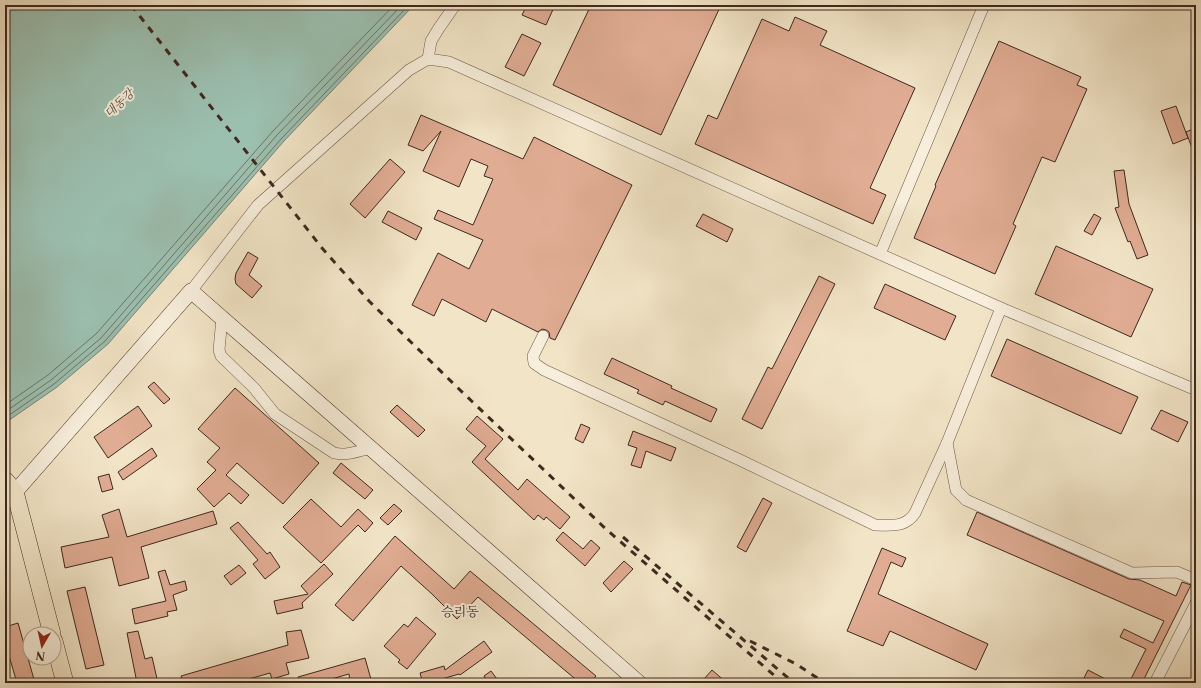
<svg xmlns="http://www.w3.org/2000/svg" width="1201" height="688" viewBox="0 0 1201 688" font-family="'Libre Caslon Text','Noto Serif KR',serif">
  <style>
    .water { fill: #9cc0b0; stroke: #778376 }
    .lines { fill: none; stroke-linecap: round; stroke-linejoin: round }
    .shore { stroke: #6e7468; stroke-width: 1 }
    .building { fill: #e0ac93; stroke: #3f281f }
    .minor-casing { stroke: #6c5749; stroke-width: 12 }
    .secondary-casing { stroke: #3f281f; stroke-width: 16 }
    .primary-casing { stroke: #3f281f; stroke-width: 18 }
    .minor { stroke: #f7eedb; stroke-width: 11 }
    .secondary { stroke: #f7eedb; stroke-width: 15 }
    .primary { stroke: #f2e5c7; stroke-width: 17 }
    .rail { stroke: #3f281f; stroke-width: 3; stroke-dasharray: 7 7; stroke-linecap: butt }
    .labels { text-anchor: middle; dominant-baseline: central; stroke-width: 4; stroke-linejoin: round; paint-order: stroke }
    .water-label { font-size: 12px; font-style: italic; fill: #564e43; stroke: #f7eedb }
    .quarter-label { font-size: 13px; fill: #3f281f; stroke: #f7eedb }
  </style>
  <rect width="100%" height="100%" fill="#f2e5c7"/>
  <filter id="stains"><feTurbulence type="fractalNoise" baseFrequency=".005" numOctaves="4"/><feColorMatrix values="0 0 0 0 .2 0 0 0 0 .09 0 0 0 0 .02 0 0 0 .5 -.17"/></filter>
  <radialGradient id="worn" r=".72"><stop offset=".6" stop-color="#630" stop-opacity="0"/><stop offset="1" stop-color="#630" stop-opacity=".3"/></radialGradient>
  <!-- water -->
  <path class="water" d="M 5,5 L 414,5 L 284,141 L 108,344 L 57,387 L 5,423 Z"/>
  <g class="lines">
    <!-- shore -->
    <g class="shore">
      <path d="M 5,405 L 48,375 L 97,333 L 273,131 L 394,5"/>
      <path d="M 5,412 L 51,380 L 101,338 L 277,135 L 402,5"/>
      <path d="M 5,418 L 54,384 L 105,341 L 281,139 L 409,5"/>
    </g>
  </g>
  <!-- building -->
  <g class="building">
    <path d="M 527,5 L 555,5 L 546,25 L 522,15 Z"/>
    <path d="M 591,5 L 721,5 L 661,135 L 553,85 Z"/>
    <path d="M 795,17 L 827,31 L 820,45 L 915,88 L 870,188 L 886,195 L 873,224 L 695,144 L 708,115 L 717,119 L 762,19 L 789,31 Z"/>
    <path d="M 522,34 L 541,43 L 524,76 L 505,67 Z"/>
    <path d="M 999,41 L 1081,77 L 1077,85 L 1087,89 L 1055,162 L 1042,157 L 1013,224 L 1016,226 L 995,274 L 914,238 L 936,186 L 935,185 Z"/>
    <path d="M 1176,106 L 1188,138 L 1173,144 L 1161,111 Z"/>
    <path d="M 421,115 L 523,159 L 534,137 L 632,185 L 555,340 L 550,338 L 549,332 L 546,330 L 542,329 L 538,332 L 492,309 L 486,322 L 442,299 L 434,316 L 412,305 L 438,253 L 469,269 L 483,240 L 434,219 L 438,210 L 473,225 L 493,179 L 484,176 L 488,166 L 471,159 L 459,187 L 423,171 L 441,131 L 423,151 L 408,145 Z"/>
    <path d="M 1193,129 L 1196,137 L 1196,156 L 1195,156 L 1186,132 Z"/>
    <path d="M 390,159 L 405,172 L 365,218 L 350,204 Z"/>
    <path d="M 1124,170 L 1129,204 L 1148,255 L 1137,259 L 1130,241 L 1128,242 L 1115,208 L 1119,207 L 1114,171 Z"/>
    <path d="M 388,211 L 422,228 L 416,240 L 382,222 Z"/>
    <path d="M 703,214 L 733,229 L 727,242 L 696,226 Z"/>
    <path d="M 1094,214 L 1101,218 L 1092,235 L 1084,231 Z"/>
    <path d="M 1056,246 L 1153,289 L 1131,337 L 1035,294 Z"/>
    <path d="M 248,252 L 258,258 L 249,275 L 262,286 L 252,298 L 236,284 L 235,279 L 236,273 Z"/>
    <path d="M 819,276 L 835,284 L 762,429 L 742,419 L 768,367 L 772,369 Z"/>
    <path d="M 885,284 L 956,316 L 945,340 L 874,308 Z"/>
    <path d="M 1007,339 L 1138,397 L 1121,434 L 991,376 Z"/>
    <path d="M 612,358 L 672,386 L 671,388 L 717,409 L 711,422 L 665,401 L 663,405 L 637,393 L 639,390 L 604,374 Z"/>
    <path d="M 154,382 L 170,399 L 164,404 L 148,387 Z"/>
    <path d="M 235,388 L 319,463 L 283,504 L 237,463 L 226,475 L 249,495 L 241,504 L 229,493 L 214,507 L 197,489 L 216,470 L 207,462 L 220,448 L 198,429 Z"/>
    <path d="M 397,405 L 425,430 L 418,437 L 390,412 Z"/>
    <path d="M 138,406 L 152,426 L 108,458 L 94,437 Z"/>
    <path d="M 1161,410 L 1188,422 L 1178,442 L 1151,429 Z"/>
    <path d="M 477,416 L 503,439 L 485,459 L 518,490 L 527,479 L 570,517 L 560,529 L 546,517 L 544,520 L 538,515 L 534,520 L 472,462 L 486,446 L 466,429 Z"/>
    <path d="M 581,424 L 590,428 L 583,443 L 575,439 Z"/>
    <path d="M 633,431 L 676,448 L 671,461 L 646,451 L 641,468 L 631,465 L 637,448 L 628,445 Z"/>
    <path d="M 152,448 L 157,456 L 123,480 L 118,472 Z"/>
    <path d="M 341,463 L 373,490 L 365,499 L 333,473 Z"/>
    <path d="M 109,474 L 113,489 L 102,492 L 98,477 Z"/>
    <path d="M 763,498 L 772,503 L 746,552 L 737,547 Z"/>
    <path d="M 311,499 L 341,527 L 358,509 L 373,523 L 365,532 L 358,525 L 321,563 L 283,527 Z"/>
    <path d="M 394,504 L 402,511 L 388,525 L 380,518 Z"/>
    <path d="M 119,509 L 127,537 L 213,511 L 217,524 L 141,547 L 149,578 L 119,586 L 112,557 L 65,568 L 61,547 L 109,537 L 102,515 Z"/>
    <path d="M 977,512 L 1129,579 L 1140,580 L 1176,596 L 1182,582 L 1191,585 L 1142,683 L 1129,683 L 1146,649 L 1120,637 L 1124,629 L 1153,643 L 1164,621 L 967,535 Z"/>
    <path d="M 238,522 L 267,554 L 270,552 L 280,567 L 265,579 L 253,564 L 258,560 L 230,528 Z"/>
    <path d="M 563,532 L 583,549 L 591,540 L 600,548 L 585,566 L 556,540 Z"/>
    <path d="M 395,536 L 454,589 L 470,571 L 596,676 L 590,683 L 580,683 L 478,597 L 457,619 L 432,594 L 401,566 L 353,621 L 335,605 Z"/>
    <path d="M 882,548 L 906,558 L 902,567 L 891,562 L 878,594 L 988,644 L 976,670 L 890,631 L 883,646 L 847,631 Z"/>
    <path d="M 624,561 L 633,569 L 611,592 L 603,583 Z"/>
    <path d="M 324,564 L 333,574 L 302,603 L 303,608 L 277,614 L 274,601 L 308,594 L 301,586 Z"/>
    <path d="M 239,565 L 246,573 L 231,585 L 224,576 Z"/>
    <path d="M 165,570 L 170,585 L 185,581 L 187,590 L 173,595 L 177,610 L 167,612 L 168,616 L 135,624 L 132,609 L 166,601 L 158,572 Z"/>
    <path d="M 85,587 L 104,665 L 86,669 L 67,591 Z"/>
    <path d="M 416,617 L 436,634 L 407,669 L 398,662 L 400,660 L 384,646 L 404,624 L 408,627 Z"/>
    <path d="M 18,623 L 35,683 L 17,683 L 5,642 L 5,627 Z"/>
    <path d="M 301,630 L 309,658 L 286,663 L 289,674 L 272,679 L 270,673 L 235,683 L 183,683 L 181,676 L 288,645 L 286,632 Z"/>
    <path d="M 138,631 L 145,659 L 152,657 L 158,683 L 137,683 L 127,633 Z"/>
    <path d="M 484,641 L 492,652 L 460,675 L 459,674 L 428,683 L 423,683 L 420,673 L 444,666 L 445,670 Z"/>
    <path d="M 365,658 L 372,683 L 350,683 L 349,674 L 317,683 L 300,683 L 298,677 Z"/>
    <path d="M 712,670 L 727,683 L 709,683 L 704,679 Z"/>
    <path d="M 1088,670 L 1113,683 L 1094,683 L 1084,678 Z"/>
    <path d="M 491,671 L 500,683 L 488,683 L 484,676 Z"/>
  </g>
  <g class="lines">
    <!-- minor casing -->
    <g class="minor-casing">
      <g id="minor">
        <path d="M 428,59 L 431,41 L 439,28 L 455,5"/>
        <path d="M 880,254 L 984,5"/>
        <path d="M 191,291 L 258,205 L 409,70 L 428,59 L 449,62 L 1001,308 L 1196,390"/>
        <path d="M 222,318 L 219,350 L 221,356 L 254,388 L 275,414 L 334,453 C 346,456 359,451 371,448"/>
        <path d="M 543,336 L 533,356 L 534,363 L 544,370 L 740,460 L 875,525 C 892,525 905,528 915,513 L 947,443 L 1001,308"/>
        <path d="M 947,443 L 956,490 L 966,500 L 1132,573 L 1177,572 L 1196,580"/>
        <path d="M 1155,683 L 1196,603"/>
      </g>
    </g>
    <!-- secondary casing -->
    <g class="secondary-casing">
      <path id="secondary" d="M 5,494 L 15,492 L 191,291 L 639,683"/>
    </g>
    <!-- primary casing -->
    <g class="primary-casing">
      <g id="primary">
        <path d="M 5,480 L 15,492 L 52,634"/>
        <path d="M 54,641 L 65,683"/>
      </g>
    </g>
    <!-- minor -->
    <use href="#minor" class="minor"/>
    <!-- secondary -->
    <use href="#secondary" class="secondary"/>
    <!-- primary -->
    <use href="#primary" class="primary"/>
    <!-- rail -->
    <g class="rail">
      <path d="M 131,5 L 322,248 L 369,301 L 460,390 L 607,530 L 783,683"/>
      <path d="M 623,537 L 794,683"/>
      <path d="M 750,641 L 796,664 L 825,683"/>
    </g>
  </g>
  <g class="labels">
    <!-- water labels -->
    <g class="water-label">
      <text transform="translate(119 103) rotate(-43)">대동강</text>
    </g>
    <!-- quarter labels -->
    <g class="quarter-label">
      <text x="460" y="611">승리동</text>
    </g>
  </g>
  <!-- margin -->
  <rect width="1201" height="688" fill="none" stroke="#f2e5c7" stroke-width="20"/>
  <rect x="6" y="6" width="1189" height="676" fill="none" stroke="#3f281f" stroke-width="2"/>
  <rect x="10" y="10" width="1181" height="668" fill="none" stroke="#3f281f"/>
  <!-- north arrow -->
  <g transform="translate(42 646) rotate(189)"><circle r="19" fill="#f7eedb" stroke="#ad9f90"/>
  <path d="M0-3L7 15L0 10L-7 15Z" fill="#8f2418"/>
  <text y="-6" font-size="11" font-weight="bold" text-anchor="middle" fill="#3f281f">N</text>
  </g>
  <rect width="100%" height="100%" filter="url(#stains)"/>
  <rect width="100%" height="100%" fill="url(#worn)"/>
</svg>
